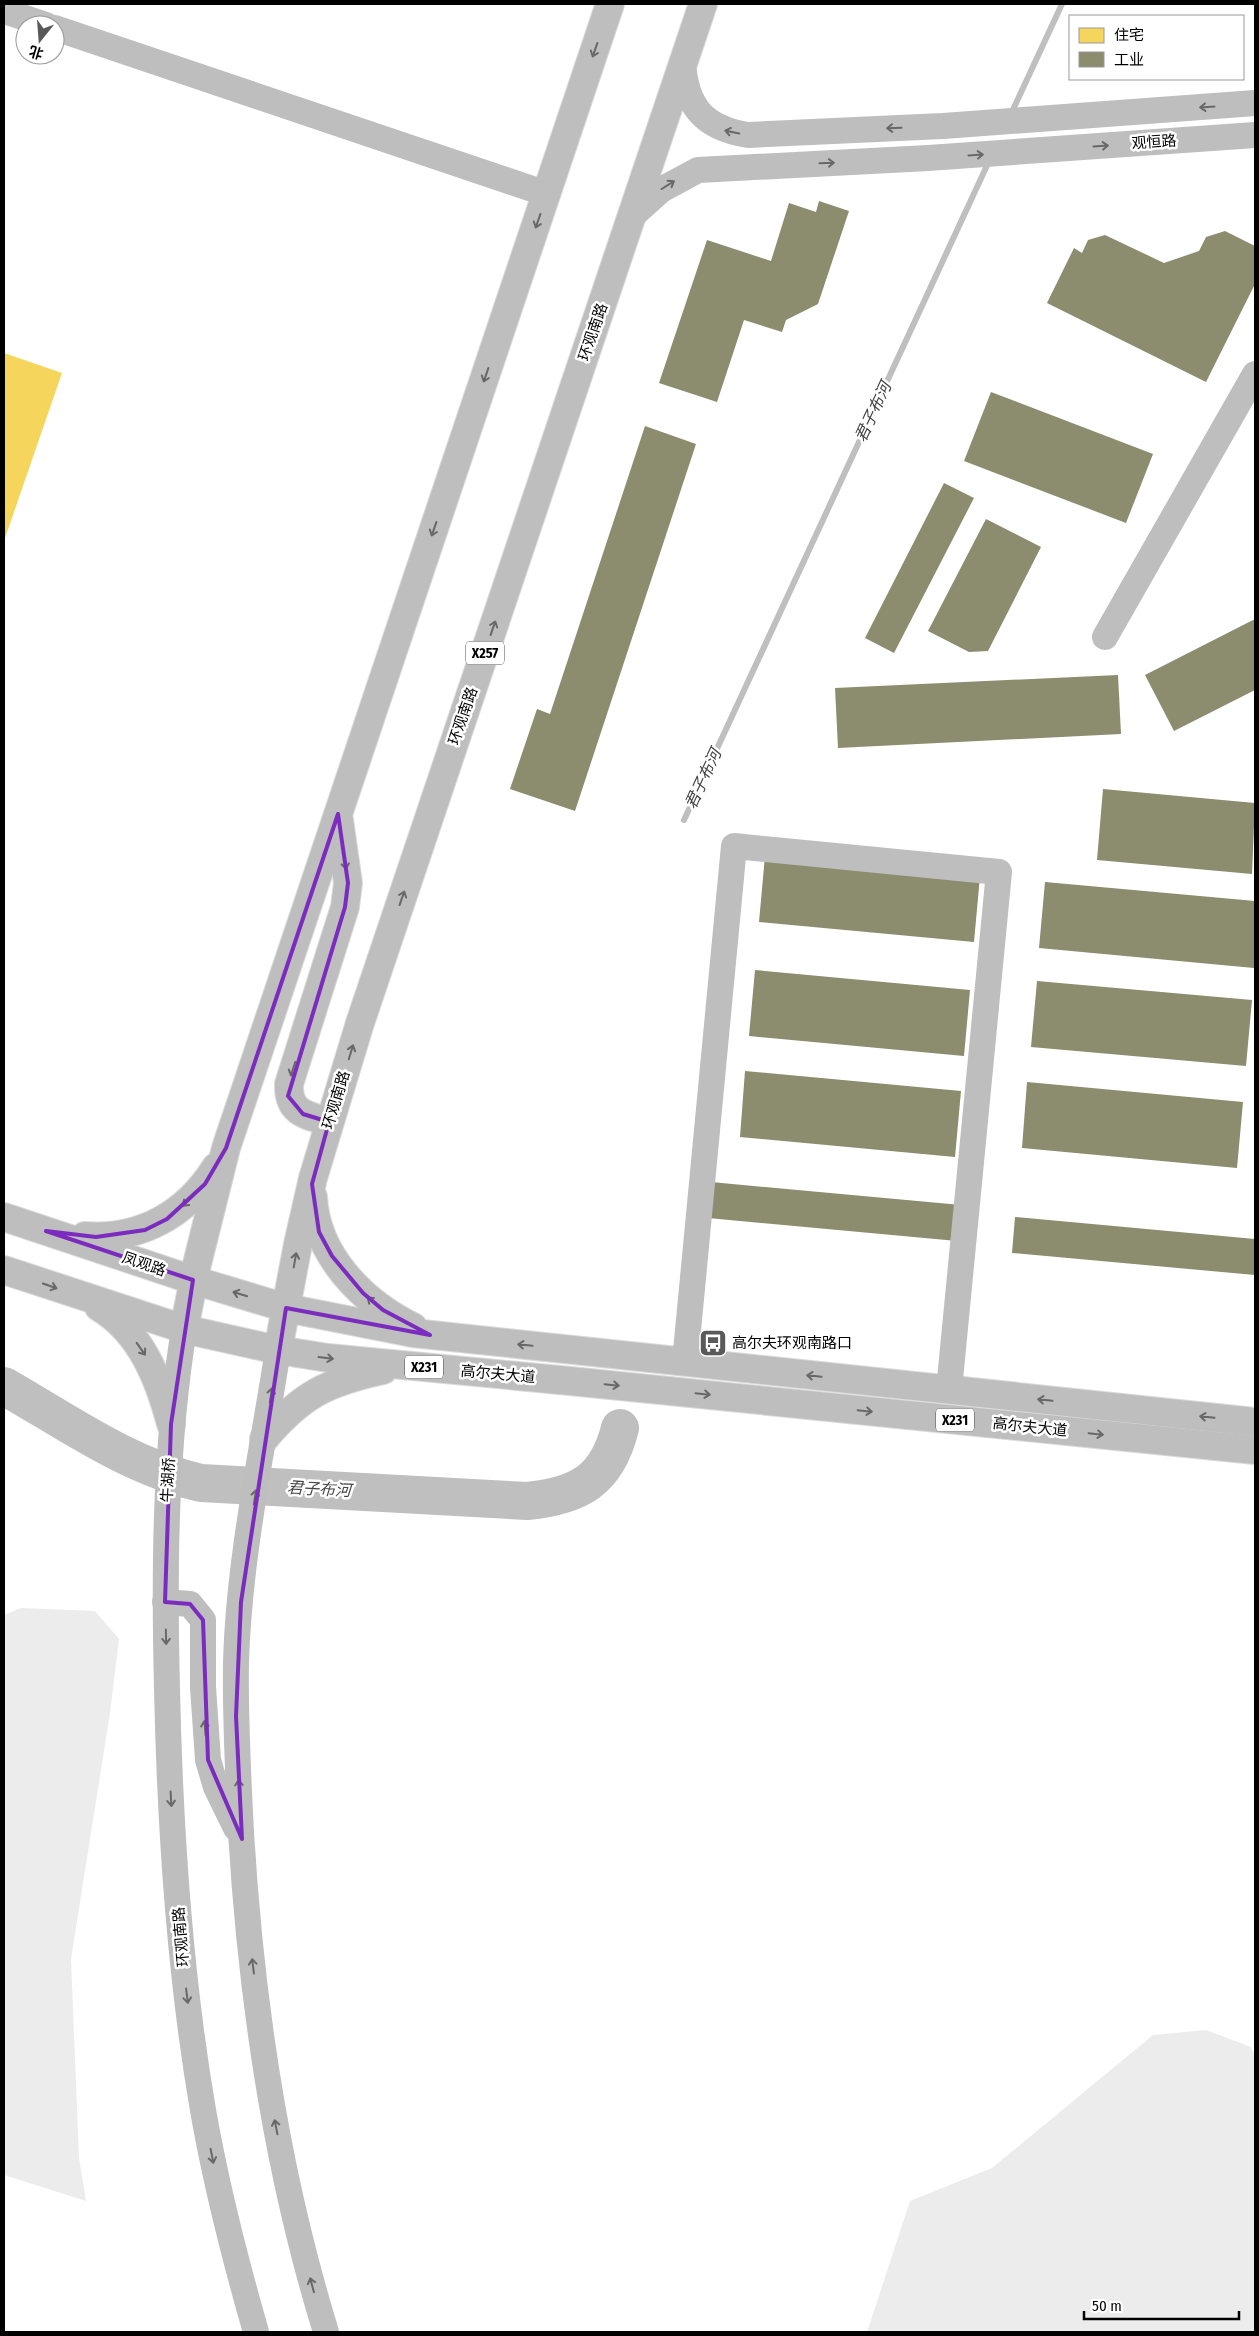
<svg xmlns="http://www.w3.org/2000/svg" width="1259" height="2336" viewBox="0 0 1259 2336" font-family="'Fira Sans Condensed','Noto Sans SC',sans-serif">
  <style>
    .green { fill: #ececec }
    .homes { fill: #f6d55c }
    .industry { fill: #8c8c6e }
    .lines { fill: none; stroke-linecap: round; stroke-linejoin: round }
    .stream { stroke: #bfbfbf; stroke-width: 6 }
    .river { stroke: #bfbfbf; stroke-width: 38 }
    .major-casing { stroke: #dbdbdb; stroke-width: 30 }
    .minor { stroke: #bebebe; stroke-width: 26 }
    .major { stroke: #bebebe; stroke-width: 28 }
    .oneway { stroke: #686868 }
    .marked { fill: none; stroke: #7b2cbf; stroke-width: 4; stroke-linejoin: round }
    .labels { text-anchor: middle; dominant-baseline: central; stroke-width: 5; stroke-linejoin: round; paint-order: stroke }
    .shield { fill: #fff; stroke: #4c4c4c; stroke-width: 1 }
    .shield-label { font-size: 14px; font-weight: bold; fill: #000 }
    .street-label { font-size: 15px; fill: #000; stroke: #fff }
    .poi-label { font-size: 15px; fill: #000; stroke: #fff; text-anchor: start }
    .water-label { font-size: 16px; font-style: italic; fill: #444; stroke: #fff }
  </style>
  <rect width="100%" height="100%" fill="#fff"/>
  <!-- green -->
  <g class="green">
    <path d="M 21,1608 L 95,1611 L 119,1639 L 110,1713 L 71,1959 L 79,2158 L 86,2201 L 4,2175 L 4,1615 Z"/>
    <path d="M 1206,2030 L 1251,2047 L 1255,2056 L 1255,2332 L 867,2332 L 910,2201 L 992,2168 L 1153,2035 Z"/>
  </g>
  <!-- homes -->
  <path class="homes" d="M 4,353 L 62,373 L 4,541 Z"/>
  <!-- industry -->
  <g class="industry">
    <path d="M 819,201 L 849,211 L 818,304 L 786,320 L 782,332 L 744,320 L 717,402 L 659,383 L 707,240 L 771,261 L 789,203 L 816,212 Z"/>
    <path d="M 1225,231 L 1255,246 L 1255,284 L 1206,382 L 1047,303 L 1074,248 L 1082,253 L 1088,240 L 1105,235 L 1164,263 L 1199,251 L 1206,237 Z"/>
    <path d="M 991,392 L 1153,454 L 1126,523 L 964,461 Z"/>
    <path d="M 645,426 L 696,444 L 575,811 L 510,789 L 537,709 L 550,714 Z"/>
    <path d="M 944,483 L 974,498 L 894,653 L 865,638 Z"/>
    <path d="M 986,519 L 1041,547 L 988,651 L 969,652 L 928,631 Z"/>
    <path d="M 1255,619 L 1255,690 L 1174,731 L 1145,675 Z"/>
    <path d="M 1118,675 L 1121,734 L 838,748 L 835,688 Z"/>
    <path d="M 1103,789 L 1255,803 L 1252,874 L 1097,860 Z"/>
    <path d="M 765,856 L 980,876 L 974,942 L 759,922 Z"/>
    <path d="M 1045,882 L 1255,901 L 1254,968 L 1039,948 Z"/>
    <path d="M 755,970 L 970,990 L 964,1056 L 749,1036 Z"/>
    <path d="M 1037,981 L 1252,1000 L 1246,1066 L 1031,1047 Z"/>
    <path d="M 745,1071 L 961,1091 L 955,1157 L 740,1137 Z"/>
    <path d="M 1027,1082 L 1243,1102 L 1237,1168 L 1022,1148 Z"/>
    <path d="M 711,1182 L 961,1205 L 957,1241 L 708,1218 Z"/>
    <path d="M 1015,1217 L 1255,1239 L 1255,1275 L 1012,1253 Z"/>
  </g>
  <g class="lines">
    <!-- stream -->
    <g class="stream">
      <path d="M 1011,114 L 1062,4"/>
      <path d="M 684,820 L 990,159"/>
    </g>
    <!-- river -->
    <path class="river" d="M 4,1386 C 67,1422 129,1467 201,1483 L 527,1501 C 578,1496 607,1481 620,1428"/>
    <!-- major casing -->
    <g class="major-casing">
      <g id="major">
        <path d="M 329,1122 C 306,1115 288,1113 289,1084 L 345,907 L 348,883 L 339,820"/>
        <path d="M 313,1197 C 316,1255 362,1302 413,1327"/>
        <path d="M 4,1217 L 193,1280 L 286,1308 L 413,1333 L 1255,1422"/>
        <path d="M 85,1236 C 141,1240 187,1214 216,1167"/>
        <path d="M 4,1270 L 184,1329 L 278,1350 L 328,1358 L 570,1381 L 1255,1450"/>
        <path d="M 99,1307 C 141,1332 159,1379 171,1424"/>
        <path d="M 184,1329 L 197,1264 L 226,1148 L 610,4"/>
        <path d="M 278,1350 L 298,1244 L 313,1178 L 360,1023 L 703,4"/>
        <path d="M 264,1439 C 301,1395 327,1382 383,1370"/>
      </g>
    </g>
    <!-- minor -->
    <g class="minor">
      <path d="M 4,11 L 46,25"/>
      <path d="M 55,28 L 547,194"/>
      <path d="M 683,63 C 686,107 704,128 748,135 L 943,126 L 1255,103"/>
      <path d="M 631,217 L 661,190 L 698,170 L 928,158 L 1255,135"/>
      <path d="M 1105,637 L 1255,374"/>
      <path d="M 184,1329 C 165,1448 164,1568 167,1689 C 170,1829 179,1971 203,2110 C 216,2185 235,2259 256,2332"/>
      <path d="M 278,1350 C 262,1453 239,1558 236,1662 C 235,1718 238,1775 241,1832 C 251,2001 276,2170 326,2332"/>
      <path d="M 685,1362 L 734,846 L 999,872 L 949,1390"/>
      <path d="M 165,1602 L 190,1604 L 203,1620 L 203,1687 L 208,1760 L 216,1787 L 236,1828"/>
    </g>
    <!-- major -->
    <use href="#major" class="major"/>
  </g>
  <!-- one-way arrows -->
  <defs><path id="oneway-shaft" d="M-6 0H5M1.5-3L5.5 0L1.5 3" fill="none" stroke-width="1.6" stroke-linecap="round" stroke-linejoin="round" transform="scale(1.25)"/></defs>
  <g class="oneway">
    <use href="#oneway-shaft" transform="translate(595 50) rotate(109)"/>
    <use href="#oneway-shaft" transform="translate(1207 107) rotate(176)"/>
    <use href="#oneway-shaft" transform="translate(894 128) rotate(178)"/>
    <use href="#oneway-shaft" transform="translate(732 132) rotate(-168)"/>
    <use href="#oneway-shaft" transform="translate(1101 146) rotate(-4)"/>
    <use href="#oneway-shaft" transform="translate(976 155) rotate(-4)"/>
    <use href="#oneway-shaft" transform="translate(827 163) rotate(-2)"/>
    <use href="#oneway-shaft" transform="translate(668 185) rotate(-32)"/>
    <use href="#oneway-shaft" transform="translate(538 221) rotate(109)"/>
    <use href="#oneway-shaft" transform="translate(486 375) rotate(109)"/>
    <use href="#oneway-shaft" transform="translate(434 529) rotate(109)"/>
    <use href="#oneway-shaft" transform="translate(493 628) rotate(-71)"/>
    <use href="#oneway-shaft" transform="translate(345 862) rotate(82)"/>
    <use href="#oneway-shaft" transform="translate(402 898) rotate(-71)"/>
    <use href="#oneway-shaft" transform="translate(351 1052) rotate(-73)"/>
    <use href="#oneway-shaft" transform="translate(293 1069) rotate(108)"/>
    <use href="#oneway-shaft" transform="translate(188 1201) rotate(137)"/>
    <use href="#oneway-shaft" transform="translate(295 1260) rotate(-80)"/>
    <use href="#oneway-shaft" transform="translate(50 1286) rotate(19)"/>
    <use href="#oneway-shaft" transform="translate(240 1294) rotate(-163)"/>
    <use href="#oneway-shaft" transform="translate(373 1302) rotate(-140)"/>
    <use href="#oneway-shaft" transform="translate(525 1345) rotate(-174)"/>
    <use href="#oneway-shaft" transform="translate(141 1349) rotate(55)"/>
    <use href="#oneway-shaft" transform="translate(326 1358) rotate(7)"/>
    <use href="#oneway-shaft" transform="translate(814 1376) rotate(-174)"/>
    <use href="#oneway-shaft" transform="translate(612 1385) rotate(6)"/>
    <use href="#oneway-shaft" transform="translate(703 1394) rotate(6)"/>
    <use href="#oneway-shaft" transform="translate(271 1395) rotate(-81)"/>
    <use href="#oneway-shaft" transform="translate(1045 1400) rotate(-174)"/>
    <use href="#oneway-shaft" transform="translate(865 1411) rotate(6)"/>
    <use href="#oneway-shaft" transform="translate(1207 1417) rotate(-174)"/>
    <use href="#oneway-shaft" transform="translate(1096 1434) rotate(6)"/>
    <use href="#oneway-shaft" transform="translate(255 1497) rotate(-81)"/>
    <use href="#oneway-shaft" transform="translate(166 1637) rotate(89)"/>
    <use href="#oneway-shaft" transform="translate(205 1728) rotate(-95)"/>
    <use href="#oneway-shaft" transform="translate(239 1787) rotate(-93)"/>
    <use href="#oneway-shaft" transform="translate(171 1799) rotate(87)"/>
    <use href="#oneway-shaft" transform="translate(253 1966) rotate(-97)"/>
    <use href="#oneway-shaft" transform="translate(187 1996) rotate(83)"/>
    <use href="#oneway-shaft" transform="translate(276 2127) rotate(-101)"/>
    <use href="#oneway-shaft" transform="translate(212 2156) rotate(79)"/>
    <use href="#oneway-shaft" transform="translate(312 2285) rotate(-105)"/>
  </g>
  <!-- marked area -->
  <path class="marked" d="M 338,814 L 348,883 L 345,907 L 288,1096 L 303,1114 L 329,1122 L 312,1184 L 319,1232 L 332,1256 L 363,1293 L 383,1310 L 430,1335 L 286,1308 L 241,1602 L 236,1716 L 242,1839 L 208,1760 L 203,1620 L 190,1604 L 165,1602 L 171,1424 L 193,1280 L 46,1231 L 96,1237 L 145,1230 L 167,1219 L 205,1184 L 226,1148 Z"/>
  <!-- icons -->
  <defs>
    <g id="bus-square" transform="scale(1.4375)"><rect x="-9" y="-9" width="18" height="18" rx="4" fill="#595959" stroke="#fff"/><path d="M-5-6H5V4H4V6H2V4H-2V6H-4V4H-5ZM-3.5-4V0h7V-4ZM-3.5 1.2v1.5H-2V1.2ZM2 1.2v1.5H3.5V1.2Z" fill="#fff"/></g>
  </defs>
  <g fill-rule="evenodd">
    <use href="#bus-square" x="713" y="1343"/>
  </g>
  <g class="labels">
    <!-- shield labels -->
    <g class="shield">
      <rect x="466" y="641.5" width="38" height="23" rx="4"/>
      <rect x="405" y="1355.5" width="38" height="23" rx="4"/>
      <rect x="936" y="1408.5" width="38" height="23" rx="4"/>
    </g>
    <g class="shield-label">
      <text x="485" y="653">X257</text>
      <text x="424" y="1367">X231</text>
      <text x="955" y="1420">X231</text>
    </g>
    <!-- street labels -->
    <g class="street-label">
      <text transform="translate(1154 142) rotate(-4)">观恒路</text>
      <text transform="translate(593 332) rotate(-71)">环观南路</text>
      <text transform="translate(463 716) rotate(-71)">环观南路</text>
      <text transform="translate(336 1100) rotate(-73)">环观南路</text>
      <text transform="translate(144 1264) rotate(19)">凤观路</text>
      <text transform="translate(498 1374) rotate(5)">高尔夫大道</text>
      <text transform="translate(1030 1427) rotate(6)">高尔夫大道</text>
      <text transform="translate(168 1480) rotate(-87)">牛湖桥</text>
      <text transform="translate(181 1937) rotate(-95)">环观南路</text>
    </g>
    <!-- poi labels -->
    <g class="poi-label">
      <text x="732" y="1343">高尔夫环观南路口</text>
    </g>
    <!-- water labels -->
    <g class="water-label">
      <text transform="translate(873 412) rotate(-65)">君子布河</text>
      <text transform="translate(703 779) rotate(-65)">君子布河</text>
      <text transform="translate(319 1489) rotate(3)">君子布河</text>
    </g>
  </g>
  <!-- border -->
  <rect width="1259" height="2336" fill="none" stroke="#000000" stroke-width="10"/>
  <!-- legend -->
  <rect x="1069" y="15" width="175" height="65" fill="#ffffff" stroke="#999999"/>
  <rect x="1079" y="28" width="25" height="15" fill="#f6d55c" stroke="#999999"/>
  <text x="1114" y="40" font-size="15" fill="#000000">住宅</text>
  <rect x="1079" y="52" width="25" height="15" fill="#8c8c6e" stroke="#999999"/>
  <text x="1114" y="65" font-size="15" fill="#000000">工业</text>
  <!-- north arrow -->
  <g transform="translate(40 40) rotate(197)"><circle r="24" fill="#ffffff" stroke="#999999"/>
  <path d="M0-4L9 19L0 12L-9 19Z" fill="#595959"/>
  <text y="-8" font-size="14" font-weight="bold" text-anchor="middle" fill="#000000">北</text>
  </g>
  <!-- scale -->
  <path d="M1084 2311v8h155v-8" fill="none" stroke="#000000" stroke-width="2.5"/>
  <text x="1092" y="2311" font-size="15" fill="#000000" stroke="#ffffff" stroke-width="4" paint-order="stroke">50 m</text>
</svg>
